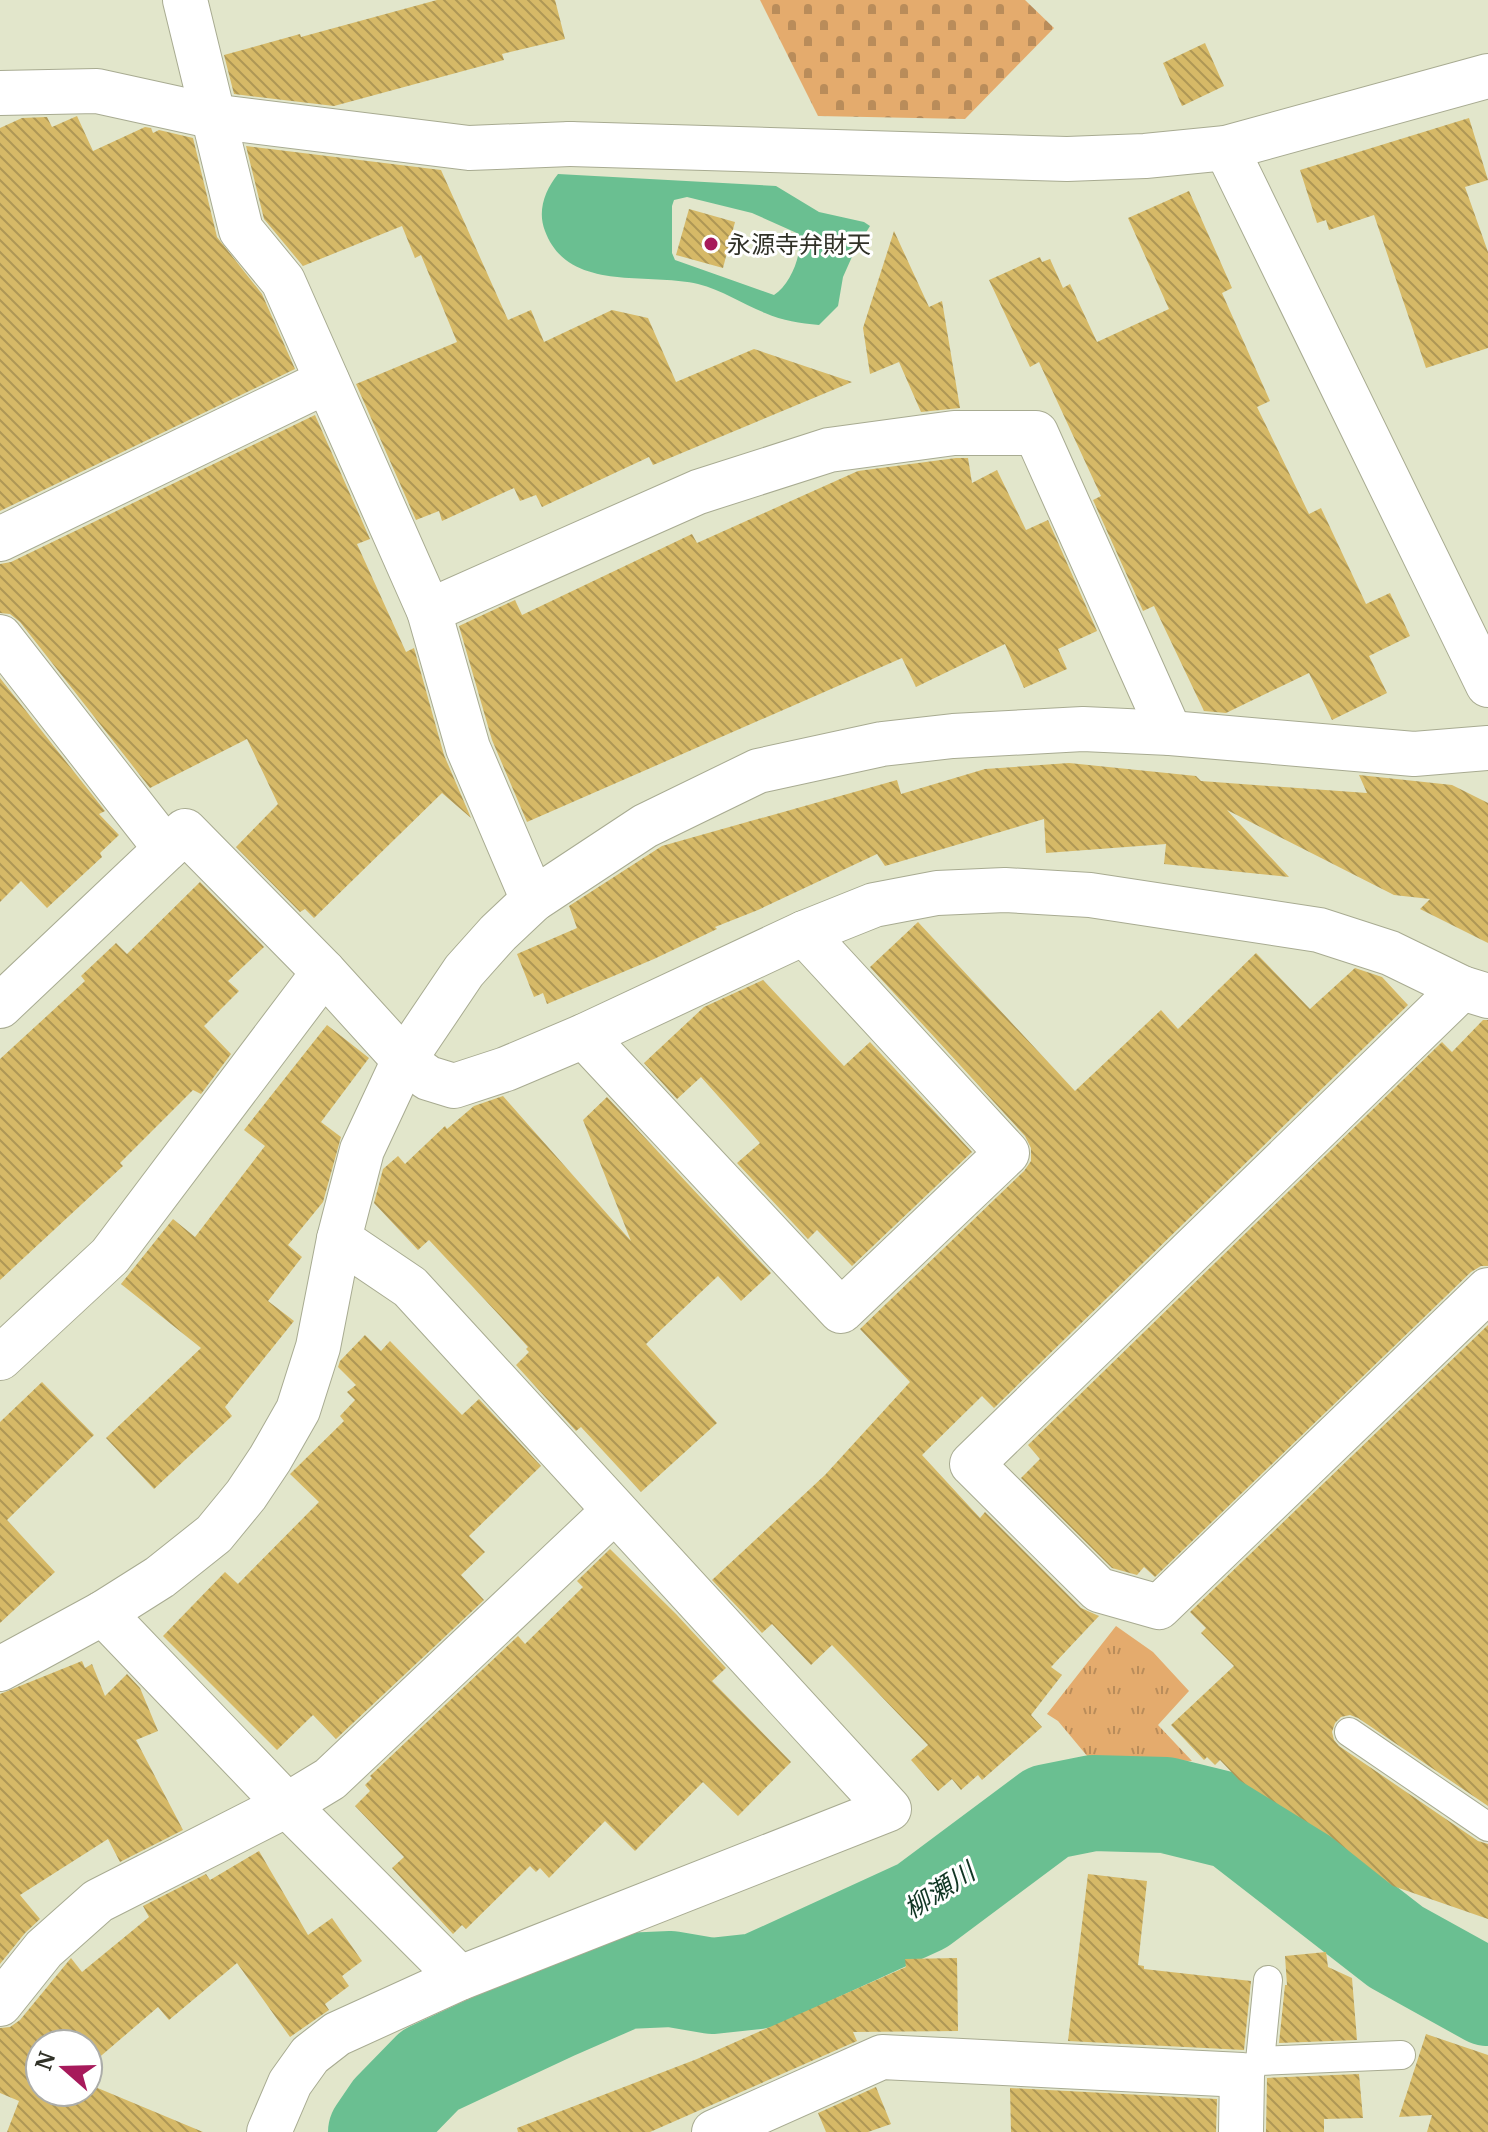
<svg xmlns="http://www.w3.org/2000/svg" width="1488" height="2132" viewBox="0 0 1488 2132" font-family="Merriweather,'Noto Sans JP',serif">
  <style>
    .cemetery { fill: url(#cemetery-stones) }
    .park { fill: url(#park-tufts) }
    .water { fill: #6abf91; fill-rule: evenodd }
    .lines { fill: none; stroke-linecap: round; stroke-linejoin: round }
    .river { stroke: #6abf91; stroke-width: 96 }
    .building { fill: url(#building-back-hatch) }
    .service-casing { stroke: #a8ab91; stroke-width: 30 }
    .minor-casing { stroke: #a8ab91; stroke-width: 46 }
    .tertiary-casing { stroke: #a8ab91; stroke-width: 46 }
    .service { stroke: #fff; stroke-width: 28 }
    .minor { stroke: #fff; stroke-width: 44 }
    .tertiary { stroke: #fff; stroke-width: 44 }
    .poi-dot { fill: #a71a5b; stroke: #fff; stroke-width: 3 }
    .labels { text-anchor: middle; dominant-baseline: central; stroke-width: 6; stroke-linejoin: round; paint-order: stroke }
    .poi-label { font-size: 24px; fill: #303127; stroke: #fff; text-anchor: start }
    .water-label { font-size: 26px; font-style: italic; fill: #113624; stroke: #fff }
  </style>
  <defs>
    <pattern id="cemetery-stones" width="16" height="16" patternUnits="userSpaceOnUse" patternTransform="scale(2)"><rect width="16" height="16" fill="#e4ab6d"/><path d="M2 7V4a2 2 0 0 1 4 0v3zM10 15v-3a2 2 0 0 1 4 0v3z" fill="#b98c5a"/></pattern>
    <pattern id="park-tufts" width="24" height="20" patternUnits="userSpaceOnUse" patternTransform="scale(2)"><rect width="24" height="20" fill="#e4ab6d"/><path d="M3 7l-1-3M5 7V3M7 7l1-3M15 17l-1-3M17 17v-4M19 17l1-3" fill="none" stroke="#b98c5a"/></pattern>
    <pattern id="building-back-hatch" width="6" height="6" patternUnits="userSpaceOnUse" patternTransform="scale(2)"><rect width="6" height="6" fill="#d6b967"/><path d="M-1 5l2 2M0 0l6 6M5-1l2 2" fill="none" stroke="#ae9755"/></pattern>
  </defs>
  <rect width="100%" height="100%" fill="#e2e6cb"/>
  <!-- cemetery -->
  <path class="cemetery" d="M 760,0 L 1025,0 L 1054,28 L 965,119 L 818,116 Z"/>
  <!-- park -->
  <path class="park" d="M 1116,1626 L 1153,1652 L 1189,1691 L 1158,1725 L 1192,1761 L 1088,1757 L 1058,1721 L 1047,1714 Z"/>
  <!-- water -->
  <path class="water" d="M 558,174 L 776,186 L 819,212 L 864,222 L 870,226 L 855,250 L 843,277 L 838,306 L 819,325 C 800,323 783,321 765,313 C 743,304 722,290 698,284 C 647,272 568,293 545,231 C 537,211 545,190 558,174 ZM 687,197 L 752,213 L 799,234 C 803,253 791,284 774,295 L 675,260 L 672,253 L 672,206 L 674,200 Z"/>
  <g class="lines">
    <!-- river -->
    <path class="river" d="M 376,2132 L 391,2110 L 430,2070 L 554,2012 L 625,1981 L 671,1979 L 712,1986 L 758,1981 L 922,1906 L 1048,1812 L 1093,1803 L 1166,1805 L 1235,1822 L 1396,1947 L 1488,1998"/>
  </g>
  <!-- building -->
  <g class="building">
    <path d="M 437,0 L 555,0 L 565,39 L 502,54 L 504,60 L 334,106 L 234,94 L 224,55 L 300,34 L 301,37 Z"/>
    <path d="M 1205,43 L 1224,86 L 1182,106 L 1163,63 Z"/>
    <path d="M 77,116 L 93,151 L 145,127 L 151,128 L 153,133 L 159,130 L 193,138 L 217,237 L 262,294 L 295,369 L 0,511 L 0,128 L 22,118 L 47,117 L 52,127 Z"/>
    <path d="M 1469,118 L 1488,180 L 1465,187 L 1488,252 L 1488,348 L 1426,368 L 1374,215 L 1329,230 L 1326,220 L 1317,223 L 1300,170 Z"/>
    <path d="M 246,146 L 441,170 L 508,320 L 531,310 L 544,342 L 612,310 L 648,318 L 676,382 L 754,349 L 852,382 L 653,465 L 649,457 L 542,507 L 536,495 L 520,501 L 514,488 L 442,521 L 439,511 L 416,520 L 356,384 L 457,342 L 421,255 L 415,258 L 402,226 L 303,266 L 264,219 Z"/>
    <path d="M 1189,191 L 1232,288 L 1222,293 L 1270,401 L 1257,407 L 1309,514 L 1321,508 L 1366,604 L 1390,593 L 1410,636 L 1369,656 L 1387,693 L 1332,720 L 1309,673 L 1226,713 L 1204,711 L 1154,606 L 1143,611 L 1093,500 L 1101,496 L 1039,362 L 1030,367 L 989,280 L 1040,257 L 1042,262 L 1050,259 L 1063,288 L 1070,284 L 1097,342 L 1169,309 L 1128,218 Z"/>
    <path d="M 689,209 L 735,222 L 723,268 L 676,255 Z"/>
    <path d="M 894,231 L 929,307 L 942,301 L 960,408 L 921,412 L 899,362 L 870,374 L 863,328 Z"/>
    <path d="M 315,415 L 370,539 L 357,544 L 406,652 L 414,648 L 444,755 L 471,818 L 442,793 L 314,918 L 305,909 L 300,912 L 236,847 L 278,804 L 247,739 L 150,788 L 20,622 L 10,614 L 0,613 L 0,564 L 11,562 Z"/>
    <path d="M 956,458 L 968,458 L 972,483 L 997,470 L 1026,530 L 1048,520 L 1097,631 L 1058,649 L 1067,669 L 1024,688 L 1005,644 L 916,687 L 902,658 L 527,822 L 492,740 L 459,626 L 515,600 L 522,615 L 692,534 L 697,543 L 858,471 Z"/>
    <path d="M 0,678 L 105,811 L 99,814 L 119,835 L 100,853 L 102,857 L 47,908 L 21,881 L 0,902 Z"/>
    <path d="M 1069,763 L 1196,776 L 1201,781 L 1367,793 L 1359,775 L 1452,785 L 1488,803 L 1488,943 L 1420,909 L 1430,899 L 1394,895 L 1227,810 L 1289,877 L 1164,864 L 1166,844 L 1046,853 L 1044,819 L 885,866 L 877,854 L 758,910 L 715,927 L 717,929 L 654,959 L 547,1004 L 543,993 L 534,997 L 517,954 L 577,928 L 569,906 L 662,846 L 897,780 L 901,794 L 985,769 Z"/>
    <path d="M 200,882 L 264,947 L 228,981 L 239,991 L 204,1026 L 231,1054 L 201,1094 L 193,1090 L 120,1163 L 123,1166 L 0,1280 L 0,1059 L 85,981 L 81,976 L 116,943 L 127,954 Z"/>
    <path d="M 918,922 L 1075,1091 L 1161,1010 L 1178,1029 L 1256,953 L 1310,1009 L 1355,968 L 1382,977 L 1408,1005 L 994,1408 L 982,1396 L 922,1455 L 980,1518 L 985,1512 L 1081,1608 L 1099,1616 L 1051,1667 L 1062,1675 L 1031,1715 L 1042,1727 L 982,1780 L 978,1775 L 961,1790 L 952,1779 L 938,1791 L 911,1760 L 928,1745 L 832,1645 L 811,1665 L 772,1624 L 762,1633 L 712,1580 L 825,1475 L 910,1382 L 860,1329 L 1024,1171 L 1031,1161 L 1031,1148 L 1025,1136 L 870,967 Z"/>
    <path d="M 763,980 L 844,1066 L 870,1042 L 972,1152 L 852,1266 L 817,1230 L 808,1239 L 737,1163 L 760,1143 L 701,1077 L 677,1099 L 644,1063 L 704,1007 Z"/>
    <path d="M 1483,1020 L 1488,1020 L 1488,1266 L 1481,1266 L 1471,1272 L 1155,1577 L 1144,1567 L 1137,1575 L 1112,1568 L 1021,1478 L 1040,1459 L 1028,1445 L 1442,1042 L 1452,1052 Z"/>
    <path d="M 327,1025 L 369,1058 L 321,1122 L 341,1137 L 323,1202 L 288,1245 L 302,1257 L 268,1301 L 294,1321 L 225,1407 L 232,1416 L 154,1489 L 106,1438 L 201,1348 L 121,1284 L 173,1219 L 195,1237 L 265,1146 L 244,1130 Z"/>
    <path d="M 503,1096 L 631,1241 L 583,1120 L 607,1097 L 771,1273 L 741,1301 L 718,1276 L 646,1344 L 717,1423 L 641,1492 L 581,1427 L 576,1431 L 516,1365 L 529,1352 L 526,1349 L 528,1347 L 501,1317 L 429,1240 L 418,1250 L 374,1203 L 383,1169 L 398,1156 L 405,1164 L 445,1126 L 447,1129 L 474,1106 Z"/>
    <path d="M 1488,1325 L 1488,1806 L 1358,1718 L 1350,1715 L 1341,1717 L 1335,1723 L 1332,1732 L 1334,1740 L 1339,1746 L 1478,1841 L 1488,1844 L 1488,1919 L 1393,1886 L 1330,1836 L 1239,1780 L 1220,1760 L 1215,1765 L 1207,1757 L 1204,1760 L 1171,1725 L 1234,1666 L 1201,1633 L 1206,1628 L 1190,1612 Z"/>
    <path d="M 365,1335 L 381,1351 L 390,1341 L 462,1415 L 479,1399 L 541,1466 L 469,1536 L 485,1552 L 461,1575 L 484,1600 L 336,1739 L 313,1715 L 277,1750 L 163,1636 L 225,1572 L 238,1584 L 319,1502 L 290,1474 L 344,1421 L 340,1416 L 355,1400 L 347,1392 L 356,1385 L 338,1367 L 340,1361 Z"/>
    <path d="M 42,1382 L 94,1435 L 7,1520 L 55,1572 L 0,1623 L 0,1422 Z"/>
    <path d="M 610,1549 L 676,1614 L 726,1668 L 712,1681 L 791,1762 L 738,1816 L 703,1782 L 635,1851 L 605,1821 L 549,1878 L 540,1868 L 536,1872 L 530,1866 L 466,1929 L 462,1925 L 453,1934 L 392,1868 L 404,1857 L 355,1806 L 370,1791 L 365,1785 L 372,1778 L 370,1776 L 518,1636 L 525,1644 L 583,1587 L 577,1581 Z"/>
    <path d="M 82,1661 L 85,1668 L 92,1664 L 105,1696 L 127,1674 L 140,1688 L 158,1731 L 136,1740 L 183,1830 L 120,1862 L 108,1839 L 20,1895 L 40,1919 L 25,1933 L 0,1964 L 0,1694 Z"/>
    <path d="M 259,1851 L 308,1935 L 332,1918 L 362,1961 L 342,1976 L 349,1986 L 325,2004 L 329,2010 L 290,2037 L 237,1963 L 169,2020 L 158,2007 L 88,2067 L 88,2044 L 40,2044 L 40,2092 L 88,2092 L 88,2084 L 203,2132 L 7,2132 L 19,2101 L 0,2093 L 0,2028 L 10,2027 L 20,2020 L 71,1958 L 82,1972 L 149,1917 L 143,1906 L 206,1874 L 210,1880 Z"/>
    <path d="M 1088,1874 L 1147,1881 L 1138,1965 L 1144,1966 L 1144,1969 L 1251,1981 L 1244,2050 L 1068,2041 Z"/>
    <path d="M 1326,1952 L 1328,1967 L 1352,1978 L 1357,2040 L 1279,2043 L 1285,1985 L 1287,1985 L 1285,1956 Z"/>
    <path d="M 957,1958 L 958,2031 L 853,2032 L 857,2041 L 650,2132 L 518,2132 L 517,2128 L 697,2059 L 906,1967 L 905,1959 Z"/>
    <path d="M 1426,2034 L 1488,2055 L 1488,2132 L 1427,2132 L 1432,2115 L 1399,2117 Z"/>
    <path d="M 1359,2074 L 1363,2118 L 1324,2119 L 1324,2132 L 1266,2132 L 1267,2078 Z"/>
    <path d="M 876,2087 L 891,2124 L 868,2132 L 826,2132 L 818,2113 Z"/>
    <path d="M 1010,2088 L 1217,2099 L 1216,2132 L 1011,2132 Z"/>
  </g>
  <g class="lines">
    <!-- service casing -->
    <g class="service-casing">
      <g id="service">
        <path d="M 1349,1732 L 1488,1827"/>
        <path d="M 1260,2061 L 1268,1980"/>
        <path d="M 1242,2075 L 1260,2061 L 1401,2055"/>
      </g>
    </g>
    <!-- minor casing -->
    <g class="minor-casing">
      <g id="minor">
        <path d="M 185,0 L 241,230 L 283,281 L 429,611 L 468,748 L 533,900"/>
        <path d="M 0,93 L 97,91 L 211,116 L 469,148 L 570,144"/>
        <path d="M 0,539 L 327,381"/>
        <path d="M 429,611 L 698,492 L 829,450 L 954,433 L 1036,433 L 1170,733"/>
        <path d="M 0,637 L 166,849"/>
        <path d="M 1462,988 L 972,1464 L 1099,1590 L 1159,1607 L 1488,1290"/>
        <path d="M 0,1006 L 185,831 L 324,972 L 404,1060 L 428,1078 L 454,1086 L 506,1069 L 584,1036 L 804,933 L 874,905 L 937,893 L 1005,890 L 1090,895 L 1319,930 L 1390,953 L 1462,988 L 1488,996"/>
        <path d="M 584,1036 L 841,1311 L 1007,1153 L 804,933"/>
        <path d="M 0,1358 L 110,1256 L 324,972"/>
        <path d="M 103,1613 L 287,1805 L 460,1978"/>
        <path d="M 0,1669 L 103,1613 L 160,1577 L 214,1534 L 246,1495 L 270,1459 L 298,1410 L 318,1347 L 339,1239 L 362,1150 L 404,1060 L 464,971 L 498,933 L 533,900 L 645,826 L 758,771 L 882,744 L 953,736 L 1083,729 L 1170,733 L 1414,754 L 1488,748"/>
        <path d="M 0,2004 L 44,1949 L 98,1901 L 287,1805 L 330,1779 L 614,1511"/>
        <path d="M 269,2132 L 290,2083 L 310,2055 L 337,2034 L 460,1978 L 889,1809 L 410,1287 L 339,1239"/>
        <path d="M 714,2132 L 882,2057 L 1242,2075 L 1241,2132"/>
      </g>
    </g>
    <!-- tertiary casing -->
    <g class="tertiary-casing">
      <g id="tertiary">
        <path d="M 570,144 L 1067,159 L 1145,156 L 1226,148 L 1488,76"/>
        <path d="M 1226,148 L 1488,685"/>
      </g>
    </g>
    <!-- service -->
    <use href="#service" class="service"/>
    <!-- minor -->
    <use href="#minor" class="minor"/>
    <!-- tertiary -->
    <use href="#tertiary" class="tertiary"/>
  </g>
  <!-- markers -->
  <circle class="poi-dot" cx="711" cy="244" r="8"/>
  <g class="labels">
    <!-- poi labels -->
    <g class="poi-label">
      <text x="727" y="244">永源寺弁財天</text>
    </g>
    <!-- water labels -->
    <g class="water-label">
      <text transform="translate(939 1890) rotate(-33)">柳瀬川</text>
    </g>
  </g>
  <!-- north arrow -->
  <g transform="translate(64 2068) rotate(290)"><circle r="38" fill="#ffffff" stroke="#acada9" stroke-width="2"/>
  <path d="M0-6L14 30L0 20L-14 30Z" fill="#a71a5b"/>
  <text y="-12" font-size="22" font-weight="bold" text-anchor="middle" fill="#303127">N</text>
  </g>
</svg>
